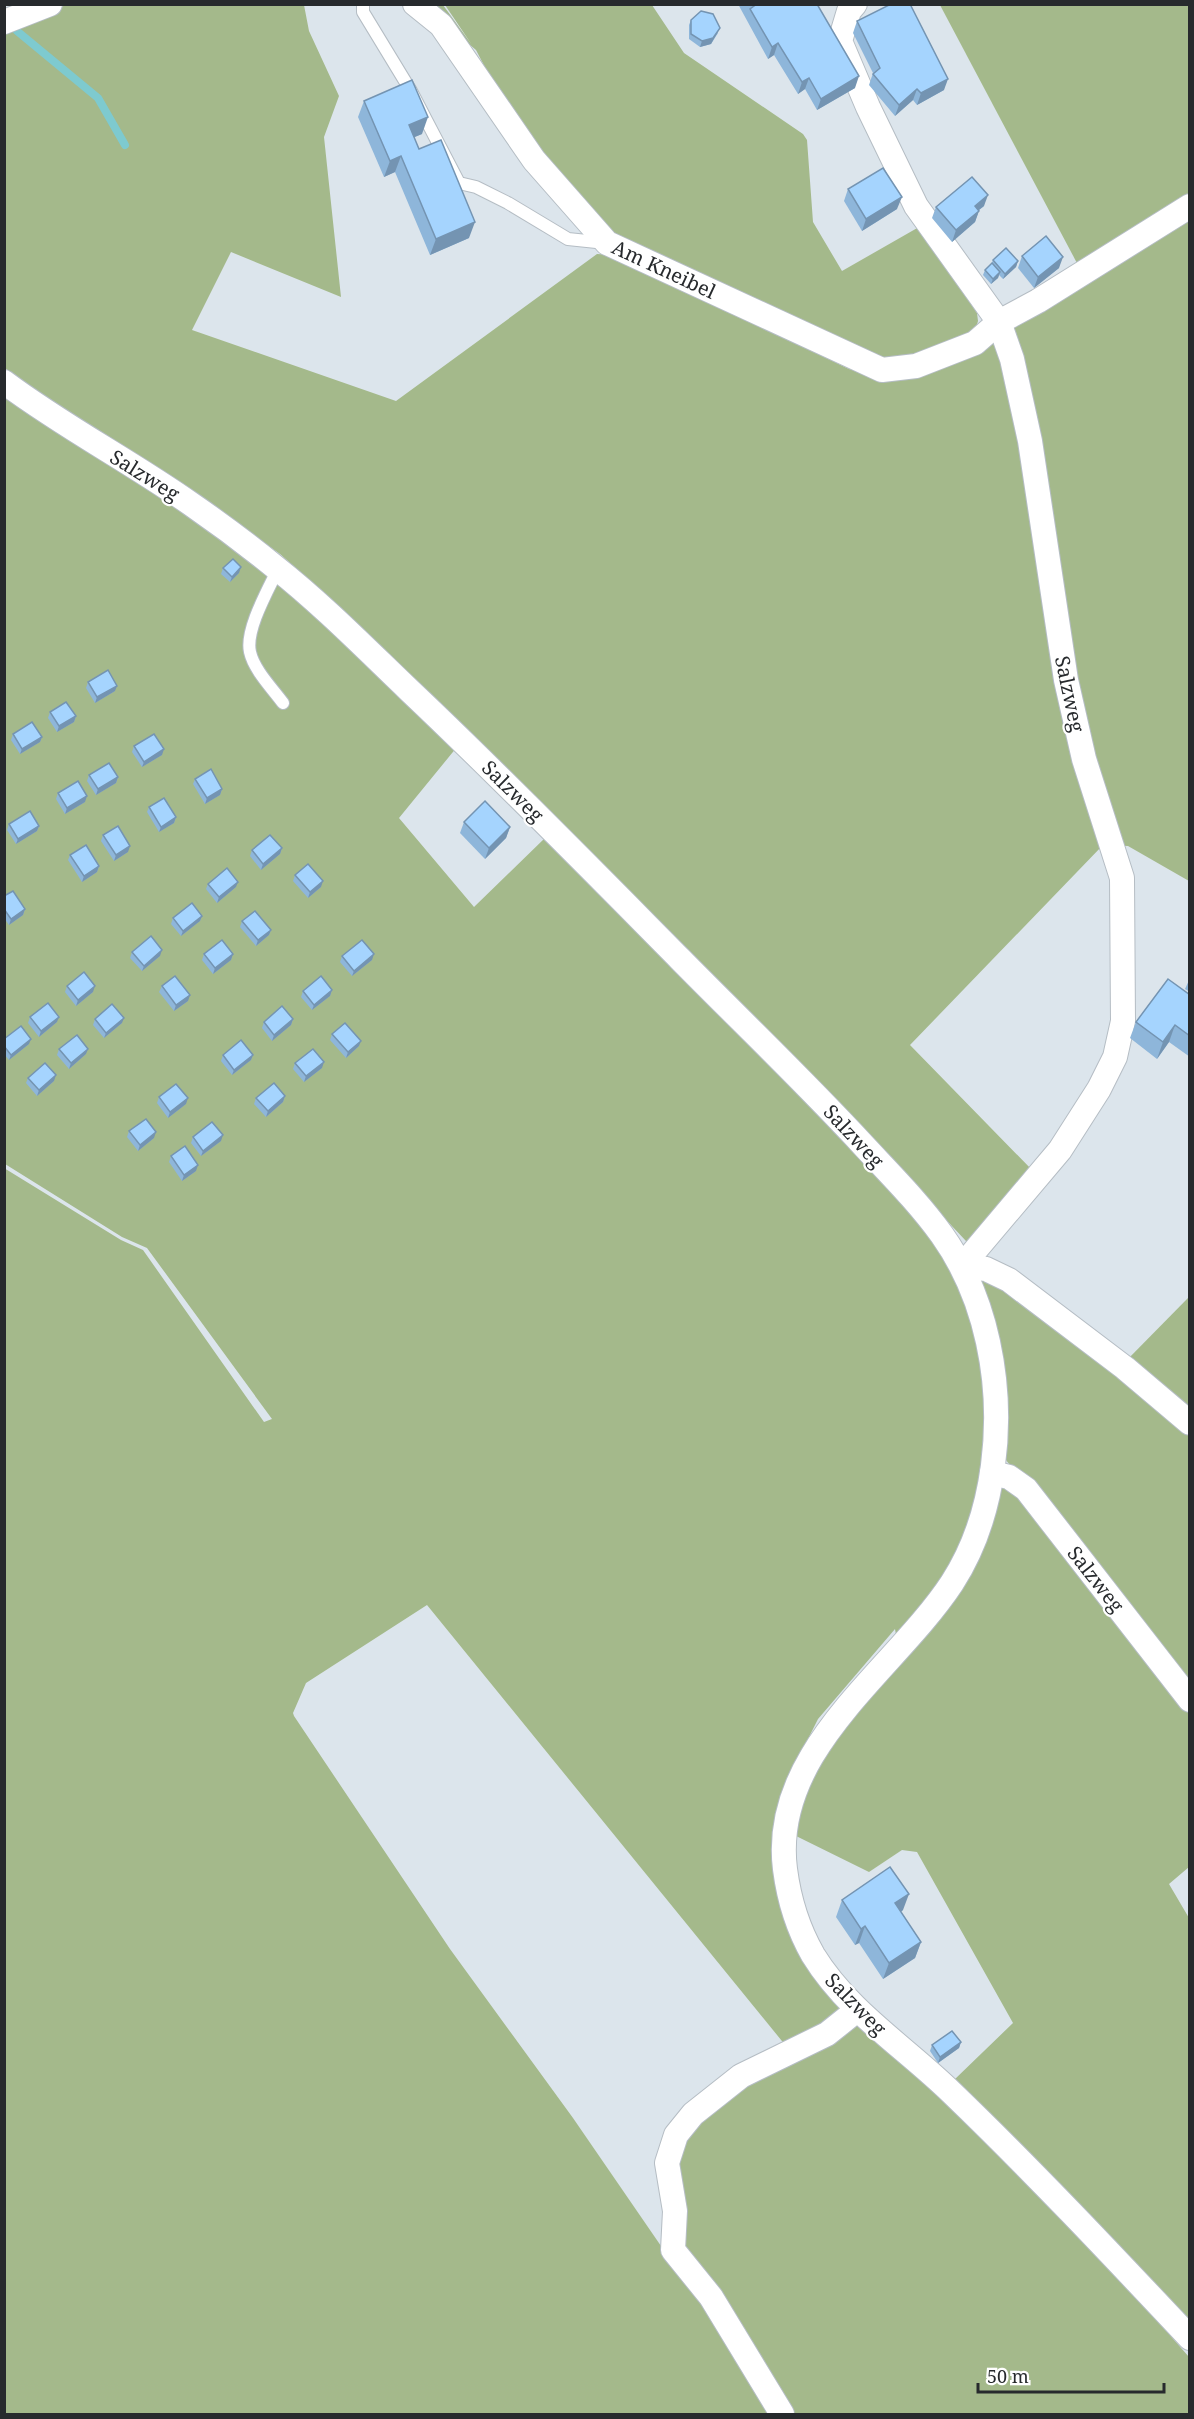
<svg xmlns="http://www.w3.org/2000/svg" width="1194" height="2419" viewBox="0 0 1194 2419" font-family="'Noto Serif',serif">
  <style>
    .green { fill: #a4b98b }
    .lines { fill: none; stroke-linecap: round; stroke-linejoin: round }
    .stream { stroke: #7ecacf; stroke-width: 8 }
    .lane-casing { stroke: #b5bdc4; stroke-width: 14 }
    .street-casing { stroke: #b5bdc4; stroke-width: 26 }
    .lane { stroke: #fff; stroke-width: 12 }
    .street { stroke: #fff; stroke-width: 24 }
    .wall { fill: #8eb6da }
    .shaded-wall { fill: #7494b2 }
    .building { fill: #a5d4fe; stroke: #7494b2; stroke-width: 1.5 }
    .labels { text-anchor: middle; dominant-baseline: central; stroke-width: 4.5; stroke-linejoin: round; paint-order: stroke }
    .street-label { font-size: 20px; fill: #272a2d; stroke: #fff }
  </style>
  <rect width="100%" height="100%" fill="#dce5ec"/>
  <!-- green -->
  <g class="green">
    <path d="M 66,5 L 304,5 L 309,31 L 339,96 L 324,137 L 341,297 L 231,252 L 192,330 L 396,401 L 597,254 L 613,255 L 849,369 L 882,378 L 910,378 L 1189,210 L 1189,881 L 1128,846 L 1103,845 L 910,1045 L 1033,1171 L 976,1242 L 966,1241 L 777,1040 L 331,599 L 280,554 L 190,490 L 28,386 L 5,368 L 4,30 Z"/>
    <path d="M 423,5 L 443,5 L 472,45 L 445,5 L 652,5 L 684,53 L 803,134 L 807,140 L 813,222 L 842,271 L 919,227 L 977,313 L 978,321 L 975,331 L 918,359 L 879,360 L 608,231 L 543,156 L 490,77 L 476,50 Z"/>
    <path d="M 940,5 L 1189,5 L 1189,198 L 1078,265 Z"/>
    <path d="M 5,390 L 178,505 L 278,577 L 457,747 L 399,818 L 474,907 L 546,837 L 762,1047 L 964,1268 L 987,1389 L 980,1475 L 1023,1489 L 1189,1704 L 1189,1867 L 1169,1884 L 1189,1918 L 1189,2331 L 954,2080 L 1013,2023 L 917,1852 L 902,1850 L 869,1872 L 792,1834 L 820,1757 L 900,1656 L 895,1629 L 818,1719 L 790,1775 L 776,1825 L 829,1996 L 844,2015 L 786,2046 L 427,1605 L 306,1683 L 293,1713 L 294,1716 L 450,1949 L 573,2118 L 727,2342 L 773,2414 L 5,2414 L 4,1168 L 121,1240 L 143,1250 L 264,1422 L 272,1419 L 147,1248 L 122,1237 L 5,1164 Z"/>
    <path d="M 978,1275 L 997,1285 L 1189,1427 L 1189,1696 L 999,1451 Z"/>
    <path d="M 1189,1297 L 1189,1417 L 1125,1362 Z"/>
    <path d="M 859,2023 L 1008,2156 L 1087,2240 L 1189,2357 L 1189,2414 L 789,2414 L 683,2260 L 673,2164 L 685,2134 L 758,2074 Z"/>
  </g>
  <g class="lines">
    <!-- stream -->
    <path class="stream" d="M 17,31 L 98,98 L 125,145"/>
    <!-- lane casing -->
    <g class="lane-casing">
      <g id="lane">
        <path d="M 363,4 L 363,12 L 411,91 L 459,183 L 476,187 L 508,203 L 568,239 L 606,243"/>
        <path d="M 278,569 C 268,590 245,630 250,652 C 254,670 272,688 283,703"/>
      </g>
    </g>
    <!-- street casing -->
    <g class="street-casing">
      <g id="street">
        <path d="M 415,4 L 441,25 L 534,160 L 607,243 L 882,370 L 916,366 L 975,343 L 999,322 L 1038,301 L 1190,206"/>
        <path d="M 855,4 L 849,11 L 840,41 L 868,107 L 916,206 L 999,322 L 1012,359 L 1030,441 L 1066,680 L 1084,759 L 1122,878 L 1123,1021 L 1115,1057 L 1099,1089 L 1060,1150 L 962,1266"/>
        <path d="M 4,22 L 50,4"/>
        <path d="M 4,382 C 64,427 130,461 191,504 C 220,524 248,545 275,567 C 323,605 366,649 410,691 C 502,778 591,869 680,959 C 741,1021 805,1082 864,1146 C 891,1175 919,1203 942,1235 C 964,1266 980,1305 988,1342 C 1005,1420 996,1515 952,1583 C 894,1671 770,1750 785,1869 C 789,1900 797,1927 813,1955 C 848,2012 905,2047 952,2093 C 1034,2172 1112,2255 1190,2338"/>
        <path d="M 962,1266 L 986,1269 L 1009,1280 L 1125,1368 L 1190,1423"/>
        <path d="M 992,1473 L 1009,1477 L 1026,1489 L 1190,1700"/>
        <path d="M 782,2414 L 711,2297 L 673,2250 L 675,2211 L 667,2163 L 676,2135 L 693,2114 L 741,2076 L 827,2034 L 857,2010"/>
      </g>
    </g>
    <!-- lane -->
    <use href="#lane" class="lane"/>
    <!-- street -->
    <use href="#street" class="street"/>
  </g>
  <!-- wall -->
  <g class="wall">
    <path d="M 738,4 L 817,4 L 855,88 L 817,110 L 805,89 L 798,94 L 774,55 L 768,59 Z"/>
    <path d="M 691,20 L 718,33 L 711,44 L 700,47 L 689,39 L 689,25 Z"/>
    <path d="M 857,21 L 944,90 L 917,105 L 913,100 L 895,116 L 869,85 L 873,73 L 853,33 Z"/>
    <path d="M 364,101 L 422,134 L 414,137 L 419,149 L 469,238 L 430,255 L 395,172 L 384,177 L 358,117 Z"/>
    <path d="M 848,189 L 897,209 L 862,231 L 844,201 Z"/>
    <path d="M 984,206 L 979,210 L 975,222 L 952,242 L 932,218 L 936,207 Z"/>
    <path d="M 1022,256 L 1059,268 L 1034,288 L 1018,268 Z"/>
    <path d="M 993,260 L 1018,261 L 1016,267 L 1003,279 L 999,275 L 998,278 L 991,284 L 983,275 L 985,270 L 991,265 Z"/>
    <path d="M 223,568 L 239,573 L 230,582 L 221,574 Z"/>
    <path d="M 88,682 L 115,691 L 95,703 L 86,688 Z"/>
    <path d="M 50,712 L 76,716 L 74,722 L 57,732 L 48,718 Z"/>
    <path d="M 13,734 L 42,737 L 40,742 L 20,754 L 11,740 Z"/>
    <path d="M 134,746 L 162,755 L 142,767 L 132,752 Z"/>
    <path d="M 89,775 L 118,777 L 116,783 L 96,795 L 87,781 Z"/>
    <path d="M 195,779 L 222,789 L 220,795 L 205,804 L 193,784 Z"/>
    <path d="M 58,793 L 85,802 L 65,814 L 56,799 Z"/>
    <path d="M 149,807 L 176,817 L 174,823 L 159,832 L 147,812 Z"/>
    <path d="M 464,822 L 510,827 L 506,838 L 485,859 L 460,833 Z"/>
    <path d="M 9,824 L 39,826 L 37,831 L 16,844 L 7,830 Z"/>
    <path d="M 103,835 L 128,852 L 114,861 L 101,841 Z"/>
    <path d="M 282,848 L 280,854 L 261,870 L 250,856 L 252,850 Z"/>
    <path d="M 70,855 L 99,866 L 97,872 L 82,882 L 68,860 Z"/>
    <path d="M 295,875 L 321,887 L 308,898 L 293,881 Z"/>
    <path d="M 208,884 L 236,887 L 217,903 L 206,889 Z"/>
    <path d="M 4,896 L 25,909 L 23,915 L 9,925 L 4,918 Z"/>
    <path d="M 202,916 L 200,921 L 181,936 L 171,924 L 173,918 Z"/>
    <path d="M 242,921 L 271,930 L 269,935 L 256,946 L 240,927 Z"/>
    <path d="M 132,952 L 160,956 L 142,971 L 130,958 Z"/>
    <path d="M 204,954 L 233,954 L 231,960 L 213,974 L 202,960 Z"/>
    <path d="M 342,956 L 372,960 L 352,976 L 340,962 Z"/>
    <path d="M 1190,978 L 1190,992 L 1185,989 Z"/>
    <path d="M 67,986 L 93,992 L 76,1006 L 65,992 Z"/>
    <path d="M 162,986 L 188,1001 L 174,1011 L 159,992 Z"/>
    <path d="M 332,990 L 330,996 L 312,1010 L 301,997 L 303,991 Z"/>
    <path d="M 1190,995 L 1190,1057 L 1169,1042 L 1157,1059 L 1130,1038 L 1136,1022 Z"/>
    <path d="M 30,1017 L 57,1022 L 39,1037 L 28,1023 Z"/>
    <path d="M 95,1019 L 122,1023 L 104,1038 L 93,1025 Z"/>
    <path d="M 293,1019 L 291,1025 L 272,1041 L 262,1028 L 264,1022 Z"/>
    <path d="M 332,1034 L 359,1046 L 346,1058 L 330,1040 Z"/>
    <path d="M 4,1039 L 29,1044 L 9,1060 L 4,1054 Z"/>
    <path d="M 59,1049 L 86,1054 L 69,1069 L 57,1055 Z"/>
    <path d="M 223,1055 L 253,1055 L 251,1060 L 232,1075 L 221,1061 Z"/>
    <path d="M 295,1063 L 322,1068 L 304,1082 L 293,1069 Z"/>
    <path d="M 28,1078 L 54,1081 L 37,1096 L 26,1083 Z"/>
    <path d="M 285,1096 L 283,1102 L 266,1117 L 254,1104 L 256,1098 Z"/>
    <path d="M 159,1097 L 186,1104 L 168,1118 L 157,1103 Z"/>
    <path d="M 129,1131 L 154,1138 L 138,1151 L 127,1137 Z"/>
    <path d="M 193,1137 L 221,1141 L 201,1156 L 191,1143 Z"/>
    <path d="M 171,1156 L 196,1171 L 182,1181 L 169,1162 Z"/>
    <path d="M 842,1900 L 903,1910 L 901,1912 L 921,1942 L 915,1958 L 883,1979 L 859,1943 L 855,1945 L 836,1917 Z"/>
    <path d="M 961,2042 L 959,2048 L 938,2063 L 930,2051 L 932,2045 Z"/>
  </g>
  <!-- shaded-wall -->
  <g class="shaded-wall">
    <path d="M 720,28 L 711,44 L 700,47 L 702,41 Z"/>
    <path d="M 778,43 L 774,55 L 768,59 L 772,47 Z"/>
    <path d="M 859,76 L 855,88 L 817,110 L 821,99 Z"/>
    <path d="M 809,78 L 805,89 L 798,94 L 802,82 Z"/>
    <path d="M 948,79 L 944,90 L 917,105 L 921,93 Z"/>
    <path d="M 917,89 L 913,100 L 895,116 L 899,105 Z"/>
    <path d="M 428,117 L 422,134 L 403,142 L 409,125 Z"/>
    <path d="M 401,156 L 395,172 L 384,177 L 390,161 Z"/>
    <path d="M 988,195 L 984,206 L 970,217 L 975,206 Z"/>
    <path d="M 902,197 L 897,209 L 862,231 L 866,219 Z"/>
    <path d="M 979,211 L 975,222 L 952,242 L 956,230 Z"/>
    <path d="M 475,222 L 469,238 L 430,255 L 436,239 Z"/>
    <path d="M 1063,257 L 1059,268 L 1034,288 L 1038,277 Z"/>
    <path d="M 1018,261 L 1016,267 L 1003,279 L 1005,274 Z"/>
    <path d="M 1000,272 L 998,278 L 991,284 L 993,279 Z"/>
    <path d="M 241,567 L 239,573 L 230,582 L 232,577 Z"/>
    <path d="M 117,686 L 115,691 L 95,703 L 97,697 Z"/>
    <path d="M 76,716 L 74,722 L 57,732 L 59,726 Z"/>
    <path d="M 42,737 L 40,742 L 20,754 L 22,749 Z"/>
    <path d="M 164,749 L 162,755 L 142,767 L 144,762 Z"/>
    <path d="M 118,777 L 116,783 L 96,795 L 98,789 Z"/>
    <path d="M 222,789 L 220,795 L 205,804 L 207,798 Z"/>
    <path d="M 87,796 L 85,802 L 65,814 L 67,808 Z"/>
    <path d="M 176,817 L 174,823 L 159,832 L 161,827 Z"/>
    <path d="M 39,826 L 37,831 L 16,844 L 18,839 Z"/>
    <path d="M 510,827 L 506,838 L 485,859 L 489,848 Z"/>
    <path d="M 130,846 L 128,852 L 114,861 L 116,855 Z"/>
    <path d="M 282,848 L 280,854 L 261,870 L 263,864 Z"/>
    <path d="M 99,866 L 97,872 L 82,882 L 84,876 Z"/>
    <path d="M 323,881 L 321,887 L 308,898 L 310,892 Z"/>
    <path d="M 238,882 L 236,887 L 217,903 L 219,897 Z"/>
    <path d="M 25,909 L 23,915 L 9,925 L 11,919 Z"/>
    <path d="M 202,916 L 200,921 L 181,936 L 183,931 Z"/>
    <path d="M 271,930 L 269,935 L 256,946 L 258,940 Z"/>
    <path d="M 162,950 L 160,956 L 142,971 L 144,966 Z"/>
    <path d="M 233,954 L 231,960 L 213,974 L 215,968 Z"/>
    <path d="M 374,954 L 372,960 L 352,976 L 354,971 Z"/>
    <path d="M 95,986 L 93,992 L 76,1006 L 78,1000 Z"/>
    <path d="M 332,990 L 330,996 L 312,1010 L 314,1005 Z"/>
    <path d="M 190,995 L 188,1001 L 174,1011 L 176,1005 Z"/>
    <path d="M 59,1017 L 57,1022 L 39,1037 L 41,1031 Z"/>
    <path d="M 124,1018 L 122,1023 L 104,1038 L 106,1033 Z"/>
    <path d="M 293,1019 L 291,1025 L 272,1041 L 274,1035 Z"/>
    <path d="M 1175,1025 L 1169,1042 L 1157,1059 L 1163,1042 Z"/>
    <path d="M 31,1039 L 29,1044 L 9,1060 L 11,1055 Z"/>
    <path d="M 361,1041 L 359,1046 L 346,1058 L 348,1052 Z"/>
    <path d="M 88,1049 L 86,1054 L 69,1069 L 71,1063 Z"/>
    <path d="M 253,1055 L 251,1060 L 232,1075 L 234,1070 Z"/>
    <path d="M 324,1062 L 322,1068 L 304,1082 L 306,1076 Z"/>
    <path d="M 56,1075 L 54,1081 L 37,1096 L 39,1090 Z"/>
    <path d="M 285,1096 L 283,1102 L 266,1117 L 268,1111 Z"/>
    <path d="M 188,1098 L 186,1104 L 168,1118 L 170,1112 Z"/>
    <path d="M 156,1132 L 154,1138 L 138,1151 L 140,1145 Z"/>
    <path d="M 223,1135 L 221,1141 L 201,1156 L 203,1151 Z"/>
    <path d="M 198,1165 L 196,1171 L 182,1181 L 184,1175 Z"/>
    <path d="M 909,1894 L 903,1910 L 889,1920 L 895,1903 Z"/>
    <path d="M 865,1926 L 859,1943 L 855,1945 L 861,1929 Z"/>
    <path d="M 921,1942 L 915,1958 L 883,1979 L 889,1963 Z"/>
    <path d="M 961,2042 L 959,2048 L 938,2063 L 940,2057 Z"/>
  </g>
  <!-- building -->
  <g class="building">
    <path d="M 757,4 L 817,4 L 859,76 L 821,99 L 809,78 L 802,82 L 778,43 L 772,47 L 750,9 Z"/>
    <path d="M 891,4 L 910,4 L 948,79 L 921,93 L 917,89 L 899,105 L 873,74 L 880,68 L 857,21 Z"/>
    <path d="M 701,11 L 713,14 L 720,28 L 713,38 L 702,41 L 691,34 L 691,20 Z"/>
    <path d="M 412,80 L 428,117 L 409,125 L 419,149 L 441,140 L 475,222 L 436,239 L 401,156 L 390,161 L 364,101 Z"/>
    <path d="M 883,168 L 902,197 L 866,219 L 848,189 Z"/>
    <path d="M 972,177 L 988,195 L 975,206 L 979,211 L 956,230 L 936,207 Z"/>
    <path d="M 1046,236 L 1063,257 L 1038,277 L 1022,256 Z"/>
    <path d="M 1006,248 L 1018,261 L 1005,274 L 993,260 Z"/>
    <path d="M 992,263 L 1000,272 L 993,279 L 985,270 Z"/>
    <path d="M 233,559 L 241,567 L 232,577 L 223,568 Z"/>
    <path d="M 108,670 L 117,686 L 97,697 L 88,682 Z"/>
    <path d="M 66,702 L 76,716 L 59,726 L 50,712 Z"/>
    <path d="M 32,722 L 42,737 L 22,749 L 13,734 Z"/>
    <path d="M 154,734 L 164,749 L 144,762 L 134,746 Z"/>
    <path d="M 109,763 L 118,777 L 98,789 L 89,775 Z"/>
    <path d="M 211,769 L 222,789 L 207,798 L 195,779 Z"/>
    <path d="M 78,781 L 87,796 L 67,808 L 58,793 Z"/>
    <path d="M 164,798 L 176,817 L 161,827 L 149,807 Z"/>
    <path d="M 485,801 L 510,827 L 489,848 L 464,822 Z"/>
    <path d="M 30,811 L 39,826 L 18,839 L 9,824 Z"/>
    <path d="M 118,826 L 130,846 L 116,855 L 103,835 Z"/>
    <path d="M 270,835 L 282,848 L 263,864 L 252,850 Z"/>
    <path d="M 86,845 L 99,866 L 84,876 L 70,855 Z"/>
    <path d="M 308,864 L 323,881 L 310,892 L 295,875 Z"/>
    <path d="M 227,868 L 238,882 L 219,897 L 208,884 Z"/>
    <path d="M 13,891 L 25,909 L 11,919 L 4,909 L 4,896 Z"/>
    <path d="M 192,903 L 202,916 L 183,931 L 173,918 Z"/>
    <path d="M 255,911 L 271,930 L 258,940 L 242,921 Z"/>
    <path d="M 151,936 L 162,950 L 144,966 L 132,952 Z"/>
    <path d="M 222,940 L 233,954 L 215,968 L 204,954 Z"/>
    <path d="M 362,940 L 374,954 L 354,971 L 342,956 Z"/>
    <path d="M 84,972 L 95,986 L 78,1000 L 67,986 Z"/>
    <path d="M 175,976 L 190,995 L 176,1005 L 162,986 Z"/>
    <path d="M 321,976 L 332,990 L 314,1005 L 303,991 Z"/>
    <path d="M 1168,979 L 1190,995 L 1190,1036 L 1175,1025 L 1163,1042 L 1136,1022 Z"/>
    <path d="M 48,1003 L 59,1017 L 41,1031 L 30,1017 Z"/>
    <path d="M 112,1004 L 124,1018 L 106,1033 L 95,1019 Z"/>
    <path d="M 282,1006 L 293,1019 L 274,1035 L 264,1022 Z"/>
    <path d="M 345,1023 L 361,1041 L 348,1052 L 332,1034 Z"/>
    <path d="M 21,1026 L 31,1039 L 11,1055 L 4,1046 L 4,1039 Z"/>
    <path d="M 77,1035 L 88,1049 L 71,1063 L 59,1049 Z"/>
    <path d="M 241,1040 L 253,1055 L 234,1070 L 223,1055 Z"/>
    <path d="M 313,1049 L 324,1062 L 306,1076 L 295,1063 Z"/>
    <path d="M 45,1063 L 56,1075 L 39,1090 L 28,1078 Z"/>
    <path d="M 274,1083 L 285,1096 L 268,1111 L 256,1098 Z"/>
    <path d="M 176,1084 L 188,1098 L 170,1112 L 159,1097 Z"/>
    <path d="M 146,1119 L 156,1132 L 140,1145 L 129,1131 Z"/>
    <path d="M 212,1122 L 223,1135 L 203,1151 L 193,1137 Z"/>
    <path d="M 185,1146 L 198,1165 L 184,1175 L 171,1156 Z"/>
    <path d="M 890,1867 L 909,1894 L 895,1903 L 921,1942 L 889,1963 L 865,1926 L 861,1929 L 842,1900 Z"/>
    <path d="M 952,2031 L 961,2042 L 940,2057 L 932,2045 Z"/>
  </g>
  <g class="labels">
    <!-- street labels -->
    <g class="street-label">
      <text transform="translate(664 269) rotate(25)">Am Kneibel</text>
      <text transform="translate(145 475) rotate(32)">Salzweg</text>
      <text transform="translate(1070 694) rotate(78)">Salzweg</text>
      <text transform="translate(513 791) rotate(45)">Salzweg</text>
      <text transform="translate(854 1136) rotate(47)">Salzweg</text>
      <text transform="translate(1096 1579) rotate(52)">Salzweg</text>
      <text transform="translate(856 2004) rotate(46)">Salzweg</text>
    </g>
  </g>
  <!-- border -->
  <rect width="1194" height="2419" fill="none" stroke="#272a2d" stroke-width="12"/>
  <!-- scale -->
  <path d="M978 2383v9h186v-9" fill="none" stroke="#272a2d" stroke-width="3"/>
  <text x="987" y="2383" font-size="18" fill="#272a2d" stroke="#ffffff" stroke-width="4.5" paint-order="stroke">50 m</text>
</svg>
